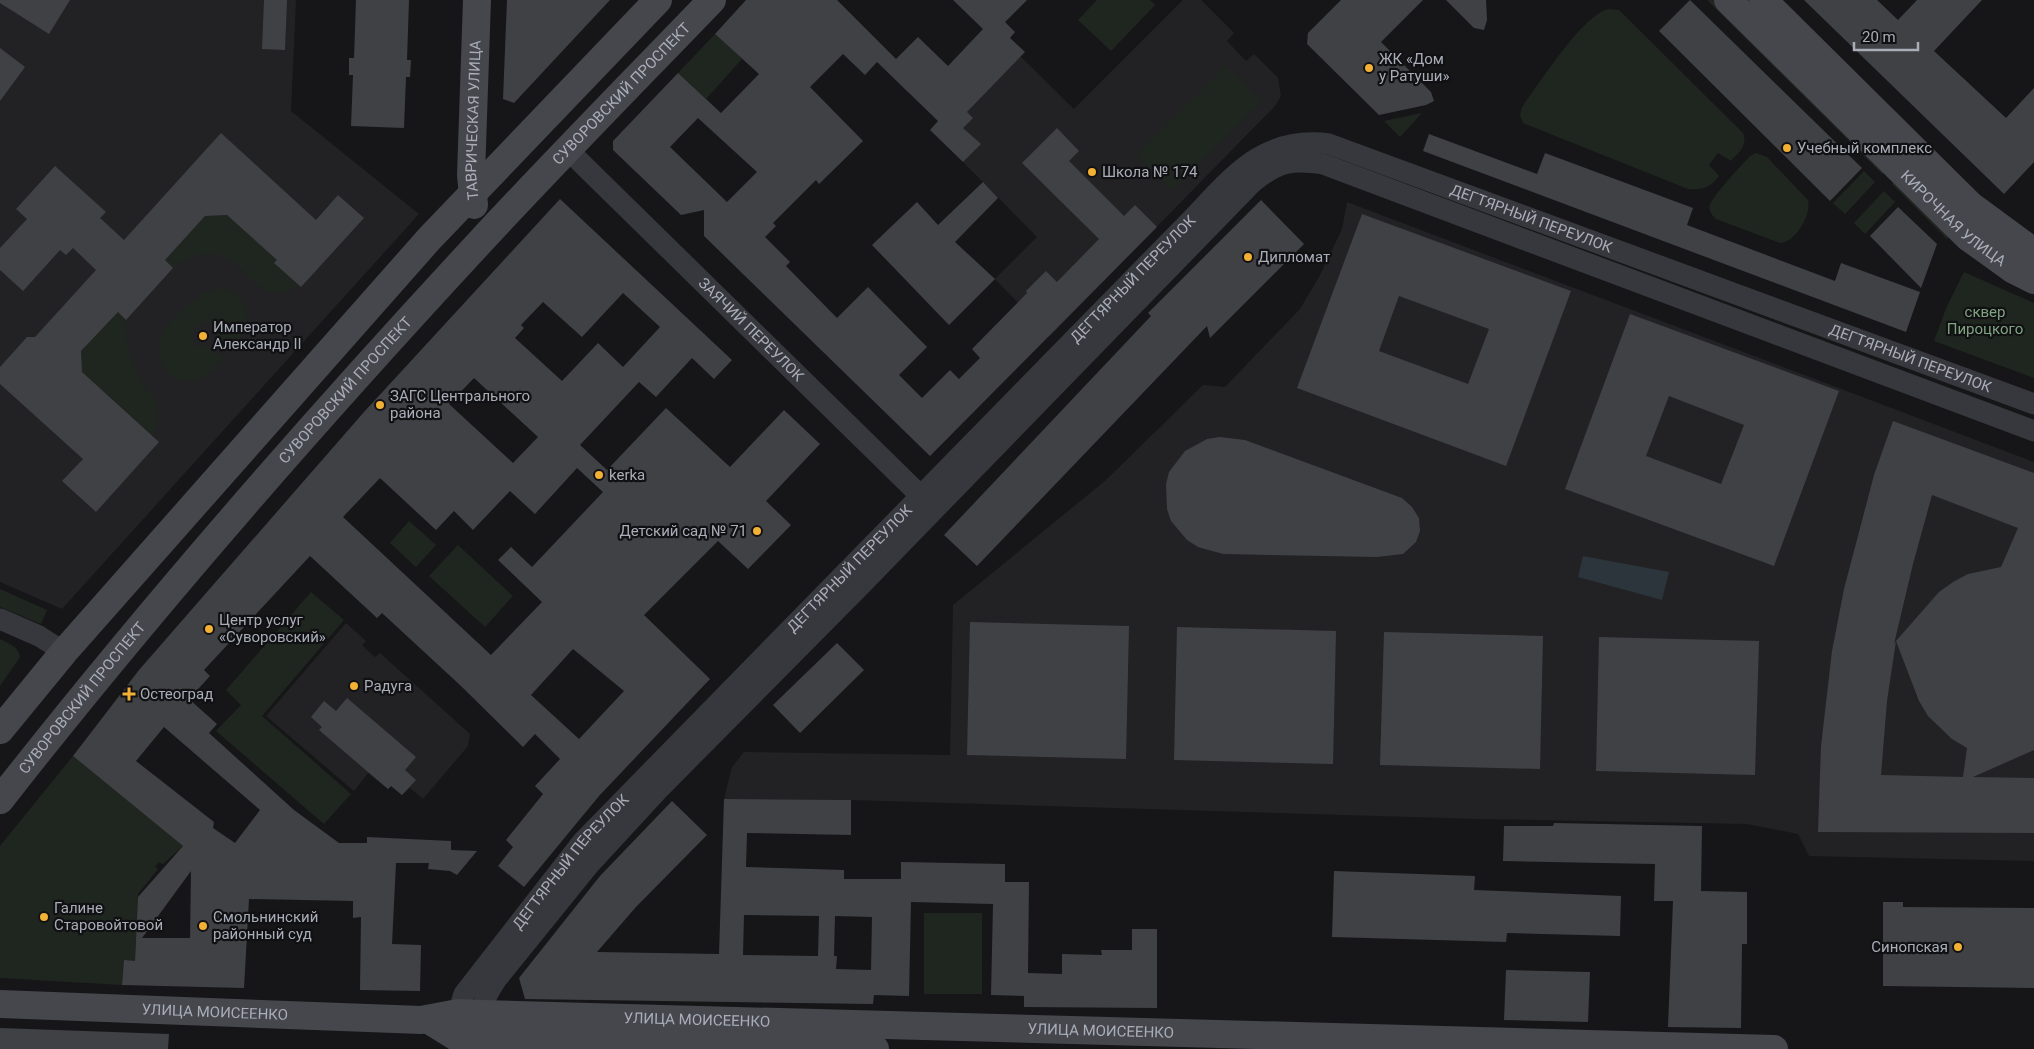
<svg xmlns="http://www.w3.org/2000/svg" width="2034" height="1049" viewBox="0 0 2034 1049" font-family="Roboto,sans-serif">
  <style>
    .built { fill: #222225 }
    .green { fill: #1e261f }
    .water { fill: #2c353c }
    .building { fill: #404145; fill-rule: evenodd }
    .lines { fill: none; stroke-linecap: round; stroke-linejoin: round }
    .street { stroke: #37383d; stroke-width: 21 }
    .secondary { stroke: #45474d; stroke-width: 28 }
    .poi-dot { fill: #f2b134; stroke: #111113; stroke-width: 2 }
    .labels { text-anchor: middle; dominant-baseline: central; stroke-width: 4.5; stroke-linejoin: round; paint-order: stroke }
    .poi-label { font-size: 15px; fill: #a8adb8; stroke: #111113; text-anchor: start }
    .street-label { font-size: 15px; fill: #a8adb8; stroke: #111113 }
    .park-label { font-size: 15px; fill: #7fa381; stroke: #111113 }
  </style>
  <rect width="100%" height="100%" fill="#161618"/>
  <!-- built -->
  <g class="built">
    <path d="M 0,0 L 296,0 L 291,111 L 419,214 L 62,609 L 0,582 Z"/>
    <path d="M 1183,0 L 1201,0 L 1234,33 L 1227,41 L 1246,61 L 1254,54 L 1278,78 L 1281,96 L 1275,106 L 1050,336 L 995,279 L 1037,237 L 963,162 L 980,144 L 963,128 L 967,112 L 1020,56 L 1074,109 Z"/>
    <path d="M 1347,202 L 2034,462 L 2034,861 L 1809,856 L 1798,834 L 1747,824 L 1480,819 L 851,800 L 724,799 L 732,767 L 744,752 L 950,755 L 953,605 L 1106,480 L 1203,385 L 1225,387 L 1300,309 L 1319,277 L 1342,229 Z"/>
    <path d="M 346,623 L 366,641 L 362,645 L 369,652 L 375,657 L 380,653 L 470,734 L 468,746 L 423,799 L 410,788 L 402,795 L 391,786 L 388,789 L 368,773 L 354,791 L 266,716 Z"/>
  </g>
  <!-- green -->
  <g class="green">
    <path d="M 1097,0 L 1150,0 L 1155,5 L 1111,51 L 1078,20 Z"/>
    <path d="M 1707,0 L 1715,0 L 1887,170 L 1882,174 Z"/>
    <path d="M 1609,9 L 1619,10 L 1743,133 C 1748,146 1739,152 1731,161 L 1718,153 L 1709,165 L 1719,176 C 1710,188 1703,190 1688,189 L 1523,123 L 1520,115 L 1522,107 C 1539,84 1583,14 1609,9 Z"/>
    <path d="M 715,34 L 742,59 L 706,99 L 678,73 Z"/>
    <path d="M 1226,66 L 1261,102 L 1172,190 L 1136,154 Z"/>
    <path d="M 1422,113 L 1400,137 L 1384,121 Z"/>
    <path d="M 1756,153 L 1767,157 L 1808,200 C 1812,214 1795,243 1780,243 L 1716,219 C 1712,215 1708,211 1710,205 C 1712,196 1742,165 1750,156 Z"/>
    <path d="M 1864,171 L 1875,182 L 1845,214 L 1833,203 Z"/>
    <path d="M 1896,180 L 1951,235 L 1947,239 L 1892,184 Z"/>
    <path d="M 1884,191 L 1895,202 L 1865,234 L 1854,223 Z"/>
    <path d="M 227,215 L 277,260 L 275,263 L 298,285 C 292,291 286,293 277,292 C 253,291 246,269 227,258 C 209,249 188,256 173,268 L 165,260 L 205,216 Z"/>
    <path d="M 1964,272 L 2034,303 L 2034,378 L 1934,341 L 1947,306 Z"/>
    <path d="M 222,288 C 255,296 252,329 233,350 L 216,334 L 213,323 L 203,322 L 196,327 L 192,342 L 196,347 L 207,344 L 223,359 C 219,363 215,369 210,373 C 195,386 169,384 162,364 C 160,357 158,347 160,341 C 162,330 173,320 180,313 C 193,299 203,291 222,288 Z"/>
    <path d="M 118,312 L 126,320 C 125,335 128,352 134,366 C 146,395 168,401 153,437 L 82,372 L 81,351 Z"/>
    <path d="M 409,521 L 436,545 L 416,567 L 390,543 Z"/>
    <path d="M 458,545 L 513,596 L 485,627 L 429,576 Z"/>
    <path d="M 0,589 L 47,610 L 41,624 L 0,607 Z"/>
    <path d="M 311,592 L 344,620 L 262,716 L 351,794 L 324,824 L 216,731 L 241,705 L 226,690 Z"/>
    <path d="M 0,639 C 10,644 18,646 20,657 L 0,686 Z"/>
    <path d="M 73,756 L 183,846 L 163,864 L 159,862 L 155,867 L 158,869 L 138,894 L 135,961 L 124,961 L 122,985 L 0,978 L 0,846 Z"/>
    <rect x="924" y="913" width="58" height="81"/>
  </g>
  <!-- water -->
  <path class="water" d="M 1583,556 L 1669,572 L 1662,600 L 1578,577 Z"/>
  <!-- building -->
  <g class="building">
    <path d="M 0,0 L 70,0 L 49,34 L 0,3 Z"/>
    <path d="M 264,0 L 287,0 L 285,50 L 262,49 Z"/>
    <path d="M 356,0 L 409,0 L 407,60 L 411,60 L 410,77 L 406,77 L 404,128 L 351,126 L 353,75 L 349,75 L 349,58 L 354,58 Z"/>
    <path d="M 507,0 L 610,0 L 514,103 L 503,99 Z"/>
    <path d="M 746,0 L 837,0 L 896,59 L 918,37 L 948,66 L 983,29 L 953,0 L 1027,0 L 1005,22 L 1015,32 L 1010,38 L 1025,52 L 967,112 L 973,118 L 963,128 L 981,144 L 963,162 L 930,130 L 938,121 L 877,62 L 865,75 L 843,54 L 810,87 L 863,141 L 819,184 L 816,180 L 773,223 L 776,226 L 765,237 L 790,262 L 786,266 L 837,318 L 868,287 L 927,347 L 899,375 L 922,398 L 950,370 L 959,379 L 980,358 L 972,349 L 1027,293 L 1026,291 L 1046,271 L 1057,282 L 1099,239 L 1022,163 L 1057,128 L 1079,151 L 1069,161 L 1124,216 L 1135,205 L 1157,227 L 930,456 L 704,236 L 704,210 L 681,215 L 613,150 L 613,141 L 678,73 L 721,113 L 759,74 L 715,34 ZM 698,118 L 757,172 L 727,202 L 670,147 Z"/>
    <path d="M 1341,0 L 1423,0 L 1381,42 L 1431,92 L 1434,101 L 1426,105 L 1379,115 L 1307,44 L 1308,33 Z"/>
    <path d="M 1446,0 L 1486,0 L 1487,20 L 1484,30 L 1474,28 Z"/>
    <path d="M 1690,0 L 1862,168 L 1830,201 L 1659,31 Z"/>
    <path d="M 1804,0 L 1877,0 L 1898,20 L 1917,0 L 1982,0 L 1934,51 L 2006,118 L 2034,88 L 2034,162 L 2004,194 Z"/>
    <path d="M 0,48 L 25,67 L 0,101 Z"/>
    <path d="M 221,133 L 316,220 L 338,195 L 364,218 L 301,287 L 274,263 L 277,260 L 227,215 L 205,216 L 165,260 L 173,268 L 126,320 L 118,312 L 81,351 L 82,372 L 159,442 L 96,512 L 62,481 L 83,459 L 0,384 L 0,367 L 27,337 L 35,337 L 96,270 L 73,248 L 66,255 L 60,250 L 23,291 L 0,270 L 0,248 L 27,219 L 16,209 L 55,166 L 106,212 L 100,218 L 124,240 Z"/>
    <path d="M 1429,134 L 1537,174 L 1545,153 L 1693,208 L 1687,225 L 1835,281 L 1841,263 L 1920,292 L 1906,332 L 1423,151 Z"/>
    <path d="M 983,182 L 998,198 L 955,242 L 995,279 L 949,325 L 872,245 L 917,202 L 938,225 Z"/>
    <path d="M 560,199 L 732,360 L 714,379 L 692,358 L 656,397 L 639,382 L 580,445 L 607,470 L 666,408 L 730,467 L 784,410 L 820,444 L 766,501 L 791,525 L 748,569 L 718,541 L 644,615 L 710,679 L 599,796 L 524,887 L 498,866 L 513,847 L 506,840 L 543,794 L 535,786 L 560,759 L 535,734 L 523,747 L 461,686 L 382,613 L 377,618 L 310,556 L 204,670 L 210,676 L 189,699 L 217,724 L 209,733 L 294,810 L 339,843 L 367,843 L 367,837 L 451,841 L 451,850 L 477,851 L 457,875 L 450,871 L 428,869 L 429,863 L 396,863 L 392,944 L 421,945 L 420,991 L 360,990 L 361,917 L 353,918 L 353,901 L 249,899 L 244,988 L 122,985 L 124,960 L 135,961 L 138,897 L 183,846 L 73,756 L 139,670 L 364,412 ZM 623,293 L 660,327 L 623,367 L 598,343 L 562,381 L 515,338 L 524,328 L 521,325 L 543,302 L 582,337 ZM 474,378 L 538,437 L 513,463 L 449,404 ZM 577,468 L 603,492 L 532,567 L 511,547 L 498,560 L 542,602 L 491,655 L 343,517 L 380,478 L 436,530 L 454,511 L 473,530 L 510,491 L 535,514 ZM 573,649 L 624,691 L 579,739 L 531,695 ZM 164,727 L 260,810 L 235,843 L 213,828 L 214,822 L 136,761 ZM 191,871 L 190,938 L 142,938 Z"/>
    <path d="M 1261,200 L 1304,244 L 1210,338 L 1207,326 L 977,566 L 944,535 L 1151,316 L 1148,313 Z"/>
    <path d="M 1898,207 L 1937,244 L 1921,288 L 1870,236 Z"/>
    <path d="M 1362,214 L 1571,291 L 1506,466 L 1297,388 ZM 1399,296 L 1489,329 L 1468,384 L 1379,351 Z"/>
    <path d="M 1630,314 L 1839,391 L 1774,566 L 1565,489 ZM 1669,396 L 1744,425 L 1721,484 L 1646,456 Z"/>
    <path d="M 1893,421 L 2034,473 L 2034,750 L 1973,777 L 2034,778 L 2034,833 L 1818,832 L 1821,746 L 1832,651 L 1844,589 L 1874,475 ZM 1932,495 L 2018,528 L 2001,567 L 1968,574 L 1953,582 L 1939,592 L 1896,641 L 1919,701 L 1928,716 L 1952,739 L 1967,748 L 1963,777 L 1881,775 L 1887,701 L 1896,641 L 1894,644 L 1913,564 Z"/>
    <path d="M 1220,437 L 1245,440 L 1402,498 L 1412,507 L 1419,518 L 1420,531 L 1416,542 L 1403,554 L 1377,557 L 1223,554 L 1198,547 L 1187,540 L 1171,521 L 1167,509 L 1166,484 L 1169,472 L 1185,451 L 1207,439 Z"/>
    <path d="M 970,622 L 1129,626 L 1126,759 L 967,755 Z"/>
    <path d="M 1177,627 L 1336,631 L 1333,764 L 1174,760 Z"/>
    <path d="M 1384,632 L 1543,636 L 1540,769 L 1380,765 Z"/>
    <path d="M 1599,637 L 1759,641 L 1755,775 L 1596,771 Z"/>
    <path d="M 837,643 L 864,670 L 800,733 L 773,705 Z"/>
    <path d="M 347,698 L 416,757 L 405,770 L 416,780 L 402,795 L 391,786 L 388,789 L 368,772 L 319,730 L 322,727 L 311,717 L 324,701 L 336,711 Z"/>
    <path d="M 724,799 L 851,800 L 851,835 L 747,833 L 746,867 L 844,870 L 844,879 L 901,879 L 901,862 L 1005,864 L 1005,882 L 1029,882 L 1028,973 L 1062,974 L 1062,954 L 1102,955 L 1101,950 L 1132,950 L 1132,929 L 1157,929 L 1157,1008 L 1024,1007 L 1024,996 L 991,995 L 993,904 L 911,902 L 909,996 L 874,995 L 873,1004 L 525,999 L 519,978 L 600,876 L 672,801 L 707,835 L 636,907 L 597,952 L 719,954 ZM 744,915 L 819,916 L 818,956 L 743,955 ZM 835,916 L 872,917 L 871,970 L 836,969 L 837,956 L 834,956 Z"/>
    <path d="M 1554,823 L 1702,826 L 1701,891 L 1747,892 L 1747,944 L 1742,944 L 1741,1028 L 1668,1027 L 1673,901 L 1654,901 L 1655,864 L 1503,861 L 1504,826 L 1553,826 Z"/>
    <path d="M 1334,871 L 1475,876 L 1474,890 L 1621,896 L 1620,936 L 1507,933 L 1506,942 L 1332,937 Z"/>
    <path d="M 1883,902 L 1903,902 L 1903,907 L 2034,908 L 2034,988 L 1883,986 Z"/>
    <path d="M 1506,970 L 1590,972 L 1588,1022 L 1504,1020 Z"/>
    <path d="M 0,1028 L 169,1034 L 168,1049 L 0,1049 Z"/>
  </g>
  <g class="lines">
    <!-- street -->
    <g class="street">
      <path id="s1" d="M 569,151 L 929,504"/>
      <path d="M 0,619 L 39,636 L 64,652"/>
      <path id="s2" d="M 458,1027 L 458,1013 L 464,994 L 583,841 L 1180,231 C 1226,186 1257,134 1329,144 L 2034,404"/>
      <path d="M 480,1029 C 479,1009 485,997 496,980 L 589,865 L 660,788 L 862,584 L 1253,182 C 1278,162 1292,159 1323,164 L 2034,431"/>
    </g>
    <!-- secondary -->
    <g class="secondary">
      <path id="s3" d="M 1728,0 L 1968,237 L 2014,270 L 2034,280"/>
      <path d="M 1763,0 L 1970,205 L 2034,252"/>
      <path id="s4" d="M 474,205 L 471,175 L 477,0"/>
      <path d="M 0,730 L 64,652 L 429,239 L 658,0"/>
      <path id="s5" d="M 0,800 C 152,606 314,421 481,241 C 557,159 635,80 712,0"/>
      <path id="s6" d="M 0,1004 L 421,1020 L 458,1013 L 480,1014 L 1774,1049"/>
      <path d="M 429,1020 L 458,1038 L 875,1049"/>
    </g>
  </g>
  <!-- markers -->
  <g class="poi-dot">
    <circle cx="1369" cy="68" r="5"/>
    <circle cx="1787" cy="148" r="5"/>
    <circle cx="1092" cy="172" r="5"/>
    <circle cx="1248" cy="257" r="5"/>
    <circle cx="203" cy="336" r="5"/>
    <circle cx="380" cy="405" r="5"/>
    <circle cx="599" cy="475" r="5"/>
    <circle cx="757" cy="531" r="5"/>
    <circle cx="209" cy="629" r="5"/>
    <circle cx="354" cy="686" r="5"/>
    <path d="M126.5 686.5h5v5h5v5h-5v5h-5v-5h-5v-5h5z"/>
    <circle cx="44" cy="917" r="5"/>
    <circle cx="203" cy="926" r="5"/>
    <circle cx="1958" cy="947" r="5"/>
  </g>
  <g class="labels">
    <!-- poi labels -->
    <g class="poi-label">
      <text x="1379" y="59">ЖК «Дом<tspan x="1379" dy="17">у Ратуши»</tspan></text>
      <text x="1797" y="148">Учебный комплекс</text>
      <text x="1102" y="172">Школа № 174</text>
      <text x="1258" y="257">Дипломат</text>
      <text x="213" y="327">Император<tspan x="213" dy="17">Александр II</tspan></text>
      <text x="390" y="396">ЗАГС Центрального<tspan x="390" dy="17">района</tspan></text>
      <text x="609" y="475">kerka</text>
      <text x="747" y="531" text-anchor="end">Детский сад № 71</text>
      <text x="219" y="620">Центр услуг<tspan x="219" dy="17">«Суворовский»</tspan></text>
      <text x="364" y="686">Радуга</text>
      <text x="140" y="694">Остеоград</text>
      <text x="54" y="908">Галине<tspan x="54" dy="17">Старовойтовой</tspan></text>
      <text x="213" y="917">Смольнинский<tspan x="213" dy="17">районный суд</tspan></text>
      <text x="1948" y="947" text-anchor="end">Синопская</text>
    </g>
    <!-- street labels -->
    <g class="street-label">
      <text stroke="none"><textPath href="#s5" startOffset="941">СУВОРОВСКИЙ ПРОСПЕКТ</textPath></text>
      <text stroke="none"><textPath href="#s4" startOffset="85">ТАВРИЧЕСКАЯ УЛИЦА</textPath></text>
      <text stroke="none"><textPath href="#s3" startOffset="314">КИРОЧНАЯ УЛИЦА</textPath></text>
      <text stroke="none"><textPath href="#s2" startOffset="1478">ДЕГТЯРНЫЙ ПЕРЕУЛОК</textPath></text>
      <text stroke="none"><textPath href="#s2" startOffset="1014">ДЕГТЯРНЫЙ ПЕРЕУЛОК</textPath></text>
      <text stroke="none"><textPath href="#s1" startOffset="255">ЗАЯЧИЙ ПЕРЕУЛОК</textPath></text>
      <text stroke="none"><textPath href="#s2" startOffset="1882">ДЕГТЯРНЫЙ ПЕРЕУЛОК</textPath></text>
      <text stroke="none"><textPath href="#s5" startOffset="536">СУВОРОВСКИЙ ПРОСПЕКТ</textPath></text>
      <text stroke="none"><textPath href="#s2" startOffset="609">ДЕГТЯРНЫЙ ПЕРЕУЛОК</textPath></text>
      <text stroke="none"><textPath href="#s5" startOffset="131">СУВОРОВСКИЙ ПРОСПЕКТ</textPath></text>
      <text stroke="none"><textPath href="#s2" startOffset="204">ДЕГТЯРНЫЙ ПЕРЕУЛОК</textPath></text>
      <text stroke="none"><textPath href="#s6" startOffset="215">УЛИЦА МОИСЕЕНКО</textPath></text>
      <text stroke="none"><textPath href="#s6" startOffset="698">УЛИЦА МОИСЕЕНКО</textPath></text>
      <text stroke="none"><textPath href="#s6" startOffset="1102">УЛИЦА МОИСЕЕНКО</textPath></text>
    </g>
    <!-- park labels -->
    <g class="park-label">
      <text x="1985" y="312">сквер<tspan x="1985" dy="17">Пироцкого</tspan></text>
    </g>
  </g>
  <!-- scale -->
  <path d="M1854 42v8h64v-8" fill="none" stroke="#a8adb8" stroke-width="2.5"/>
  <text x="1862" y="42" font-size="15" fill="#a8adb8" stroke="#111113" stroke-width="4" paint-order="stroke">20 m</text>
</svg>
